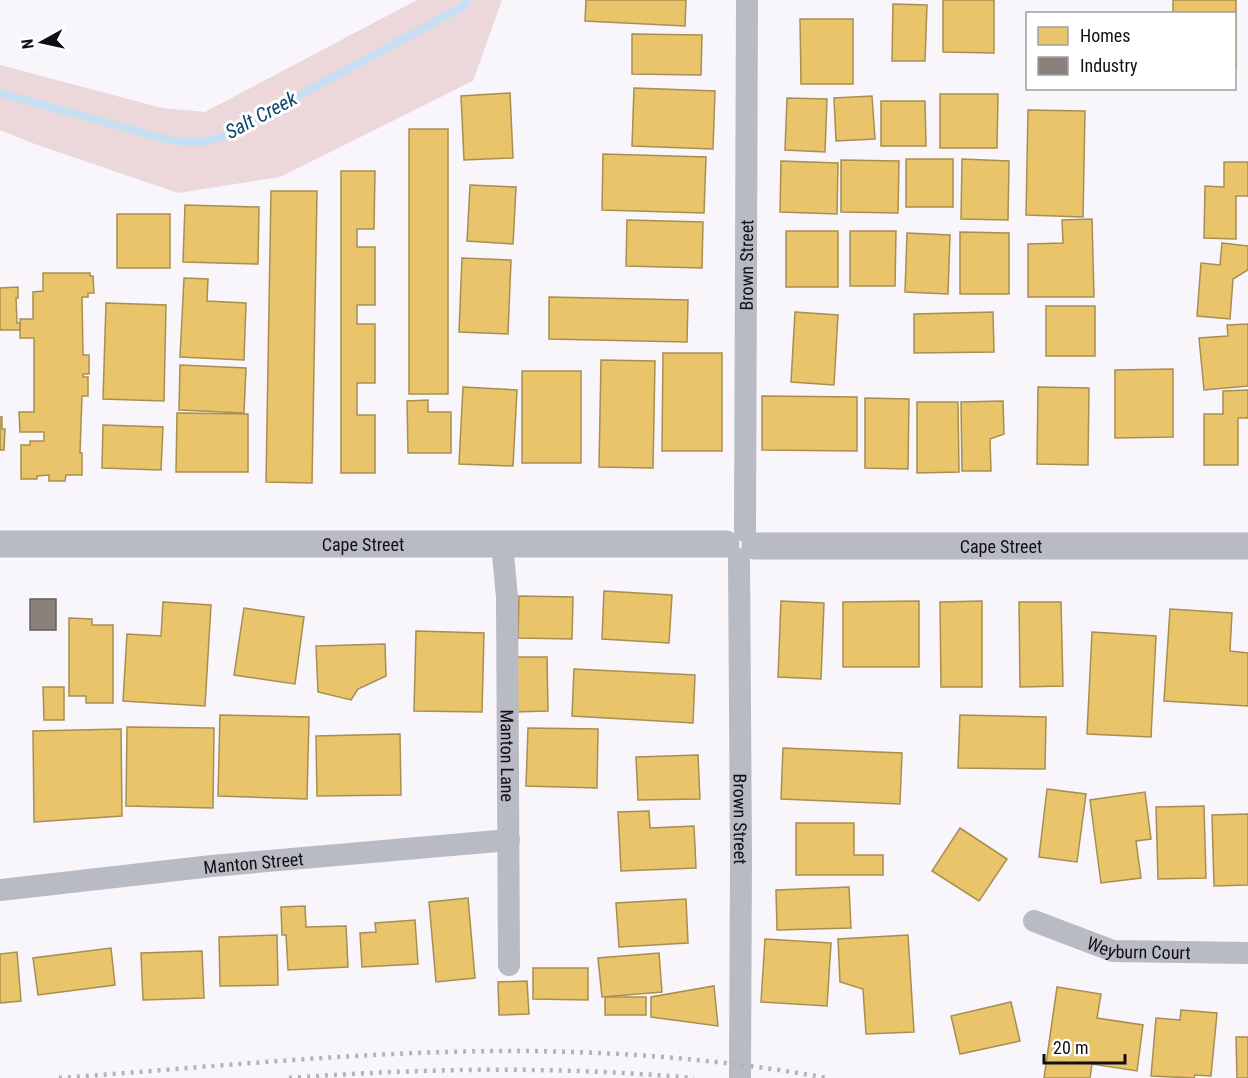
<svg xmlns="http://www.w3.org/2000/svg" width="1248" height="1078" viewBox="0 0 1248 1078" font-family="'Roboto Condensed',sans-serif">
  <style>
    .green { fill: #ecd8db }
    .homes { fill: #e9c46a; stroke: #a88e50; stroke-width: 1.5 }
    .industry { fill: #8a817c; stroke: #665f5d; stroke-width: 1.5 }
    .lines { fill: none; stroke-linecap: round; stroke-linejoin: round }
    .stream { stroke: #c7dff3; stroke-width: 8 }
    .minor { stroke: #b8bac4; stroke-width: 22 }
    .tertiary { stroke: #b8bac4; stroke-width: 27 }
    .rail { stroke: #b3b3ba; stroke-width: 4.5; stroke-dasharray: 3 6; stroke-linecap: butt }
    .labels { text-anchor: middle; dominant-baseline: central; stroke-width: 6; stroke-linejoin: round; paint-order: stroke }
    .street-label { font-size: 18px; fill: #120f14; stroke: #fff }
    .water-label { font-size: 20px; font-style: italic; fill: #094669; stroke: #fff }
  </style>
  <rect width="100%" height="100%" fill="#f8f5fb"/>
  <!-- green -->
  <path class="green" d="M 417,0 L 502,0 L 473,81 L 280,177 L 178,193 L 32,143 L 0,130 L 0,65 L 162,108 L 205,112 Z"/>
  <!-- homes -->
  <g class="homes">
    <path d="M 586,0 L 686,0 L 685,26 L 585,21 Z"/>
    <path d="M 943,0 L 994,0 L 994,53 L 943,52 Z"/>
    <path d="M 1173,0 L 1236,0 L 1236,67 L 1234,14 L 1173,14 Z"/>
    <path d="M 893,4 L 927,5 L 925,61 L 892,61 Z"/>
    <path d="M 800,19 L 853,19 L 853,84 L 801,84 Z"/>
    <path d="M 632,34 L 702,35 L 701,75 L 632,74 Z"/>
    <path d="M 634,88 L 715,91 L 713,149 L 632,146 Z"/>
    <path d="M 510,93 L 513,158 L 464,160 L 461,96 Z"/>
    <path d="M 940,94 L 998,94 L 997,148 L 940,148 Z"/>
    <path d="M 872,96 L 875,139 L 836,141 L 834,98 Z"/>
    <path d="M 787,98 L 827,99 L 825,152 L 785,150 Z"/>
    <path d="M 881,101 L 925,101 L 926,146 L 881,146 Z"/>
    <path d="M 1028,110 L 1085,111 L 1083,217 L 1026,215 Z"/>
    <rect x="409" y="129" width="39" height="265"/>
    <path d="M 603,154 L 706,157 L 704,213 L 602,210 Z"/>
    <rect x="906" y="159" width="47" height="48"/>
    <path d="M 962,159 L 1009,161 L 1008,220 L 961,219 Z"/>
    <path d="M 841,160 L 899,161 L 898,213 L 841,212 Z"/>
    <path d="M 781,161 L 838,163 L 837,214 L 780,212 Z"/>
    <path d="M 1224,162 L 1248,162 L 1248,196 L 1236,196 L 1236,239 L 1204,238 L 1205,186 L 1224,187 Z"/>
    <path d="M 341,171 L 375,171 L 374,229 L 357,229 L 357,247 L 375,247 L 375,305 L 357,305 L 357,324 L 375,324 L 375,383 L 357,383 L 357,415 L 375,415 L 375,473 L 341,473 Z"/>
    <path d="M 470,185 L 516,187 L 513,244 L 467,241 Z"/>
    <path d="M 271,191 L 317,191 L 312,483 L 266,482 Z"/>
    <path d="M 185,205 L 259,207 L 258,264 L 183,262 Z"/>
    <rect x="117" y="214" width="53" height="54"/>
    <path d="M 1092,219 L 1094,297 L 1028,297 L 1028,244 L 1063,243 L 1062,220 Z"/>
    <path d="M 627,220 L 703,222 L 702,268 L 626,266 Z"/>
    <rect x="786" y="231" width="52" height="56"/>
    <path d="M 850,231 L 896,231 L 895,286 L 850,286 Z"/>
    <path d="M 960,232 L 1009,233 L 1009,294 L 960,294 Z"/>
    <path d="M 907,233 L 950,235 L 948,294 L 905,292 Z"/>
    <path d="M 1222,243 L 1248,246 L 1248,270 L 1233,279 L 1230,319 L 1197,316 L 1201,263 L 1220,265 Z"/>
    <path d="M 462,258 L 511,260 L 508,334 L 459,332 Z"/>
    <path d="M 43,273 L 90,273 L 90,276 L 93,276 L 94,293 L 88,293 L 88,297 L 82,297 L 83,355 L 89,355 L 89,374 L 83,374 L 83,377 L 88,377 L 88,396 L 82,396 L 80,453 L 82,453 L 82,475 L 66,475 L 65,481 L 49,481 L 49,475 L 37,476 L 37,479 L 21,479 L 21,445 L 30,445 L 30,441 L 44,441 L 44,432 L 20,432 L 19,412 L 34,412 L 34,338 L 20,338 L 20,319 L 33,319 L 33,292 L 43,291 Z"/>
    <path d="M 184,278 L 208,279 L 207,301 L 246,303 L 244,360 L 180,357 Z"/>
    <path d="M 18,287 L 18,298 L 16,298 L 17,323 L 20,323 L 20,330 L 0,330 L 0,288 Z"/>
    <path d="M 549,297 L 688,300 L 687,342 L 549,339 Z"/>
    <path d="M 106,303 L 166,305 L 164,401 L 103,399 Z"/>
    <rect x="1046" y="306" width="49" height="50"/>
    <path d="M 795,312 L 838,315 L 834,385 L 791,382 Z"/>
    <path d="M 993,312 L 994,352 L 914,353 L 914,314 Z"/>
    <path d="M 1248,324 L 1248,386 L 1204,390 L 1199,338 L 1228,336 L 1227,325 Z"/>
    <path d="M 663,353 L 722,353 L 722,451 L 662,451 Z"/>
    <path d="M 601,360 L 655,361 L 653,468 L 599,467 Z"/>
    <path d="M 180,365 L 246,368 L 244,413 L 179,410 Z"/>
    <path d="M 1173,369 L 1173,437 L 1115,438 L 1115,370 Z"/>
    <rect x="522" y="371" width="59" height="92"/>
    <path d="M 463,387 L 517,390 L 513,466 L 459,464 Z"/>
    <path d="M 1038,387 L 1089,388 L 1088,465 L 1037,464 Z"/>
    <path d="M 1248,390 L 1248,418 L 1238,418 L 1238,465 L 1204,465 L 1204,414 L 1223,414 L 1223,391 Z"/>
    <path d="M 762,396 L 857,397 L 857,451 L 762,450 Z"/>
    <path d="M 865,398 L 909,399 L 908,469 L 865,468 Z"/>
    <path d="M 428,400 L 428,412 L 451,412 L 451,453 L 408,453 L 407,401 Z"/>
    <path d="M 1003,401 L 1004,434 L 990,439 L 991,471 L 962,471 L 961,402 Z"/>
    <path d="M 917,402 L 958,402 L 959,472 L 917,473 Z"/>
    <path d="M 177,413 L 248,414 L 248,472 L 176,472 Z"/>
    <path d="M 0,417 L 2,417 L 2,429 L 5,429 L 4,450 L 0,450 Z"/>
    <path d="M 103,425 L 163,427 L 161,470 L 102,468 Z"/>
    <path d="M 604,591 L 672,595 L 669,643 L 602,639 Z"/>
    <path d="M 519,596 L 573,597 L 572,639 L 518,638 Z"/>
    <path d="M 781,601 L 824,603 L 821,679 L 778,677 Z"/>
    <path d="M 919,601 L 919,667 L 843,667 L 843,602 Z"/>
    <path d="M 982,601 L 982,687 L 941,687 L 940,602 Z"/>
    <path d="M 163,602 L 211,605 L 205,706 L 123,701 L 127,634 L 161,636 Z"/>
    <path d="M 1019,602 L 1061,602 L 1063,686 L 1020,687 Z"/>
    <path d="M 244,608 L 304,617 L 295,684 L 234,675 Z"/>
    <path d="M 1170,609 L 1232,613 L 1230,651 L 1248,653 L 1248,706 L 1164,701 Z"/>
    <path d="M 69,618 L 92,619 L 92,625 L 113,625 L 113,703 L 86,703 L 86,696 L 69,696 Z"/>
    <path d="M 416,631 L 484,633 L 482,712 L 414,711 Z"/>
    <path d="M 1092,632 L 1156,636 L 1151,737 L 1087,734 Z"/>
    <path d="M 385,644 L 386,676 L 358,689 L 351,700 L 318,692 L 316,646 Z"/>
    <path d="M 513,657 L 547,657 L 548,711 L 514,712 Z"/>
    <path d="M 574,669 L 695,675 L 693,723 L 572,716 Z"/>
    <path d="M 43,687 L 64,687 L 64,720 L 44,720 Z"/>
    <path d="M 220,715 L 309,717 L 307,799 L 218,796 Z"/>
    <path d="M 960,715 L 1046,717 L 1045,769 L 958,768 Z"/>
    <path d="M 127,727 L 214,728 L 213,808 L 126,806 Z"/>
    <path d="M 528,728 L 598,729 L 597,788 L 526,786 Z"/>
    <path d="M 121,729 L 122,816 L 34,822 L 33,731 Z"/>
    <path d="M 400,734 L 401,795 L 317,796 L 316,736 Z"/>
    <path d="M 783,748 L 902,753 L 900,804 L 781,799 Z"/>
    <path d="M 698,755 L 700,799 L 638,800 L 636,757 Z"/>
    <path d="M 1047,789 L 1086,794 L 1077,862 L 1039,857 Z"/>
    <path d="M 1145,792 L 1151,839 L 1136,841 L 1141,878 L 1101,883 L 1090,800 Z"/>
    <path d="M 1204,806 L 1206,878 L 1158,879 L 1156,807 Z"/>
    <path d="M 649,811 L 650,828 L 694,826 L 696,868 L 621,871 L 618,812 Z"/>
    <path d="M 1248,814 L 1248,885 L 1214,886 L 1212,815 Z"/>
    <path d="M 796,823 L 854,823 L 854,855 L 883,855 L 883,875 L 796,875 Z"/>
    <path d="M 960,828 L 1007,859 L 979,901 L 932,871 Z"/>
    <path d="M 849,887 L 851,928 L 777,930 L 776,890 Z"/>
    <path d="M 468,898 L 475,978 L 436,982 L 429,902 Z"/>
    <path d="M 686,899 L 688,943 L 619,947 L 616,903 Z"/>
    <path d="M 305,906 L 306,927 L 346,926 L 348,967 L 288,970 L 286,935 L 282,935 L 281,907 Z"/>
    <path d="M 415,920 L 418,964 L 362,967 L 360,933 L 376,932 L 375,923 Z"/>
    <path d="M 277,935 L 278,985 L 220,986 L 219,937 Z"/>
    <path d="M 908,935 L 914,1032 L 866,1034 L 863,989 L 840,982 L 838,939 Z"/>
    <path d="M 765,939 L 831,943 L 827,1006 L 761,1002 Z"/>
    <path d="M 111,948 L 115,985 L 38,995 L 33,958 Z"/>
    <path d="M 202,951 L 204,998 L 143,1000 L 141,953 Z"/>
    <path d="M 17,952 L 21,1001 L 0,1003 L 0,954 Z"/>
    <path d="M 659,953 L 662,992 L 602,997 L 598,958 Z"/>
    <path d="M 533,968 L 588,968 L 588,1000 L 533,999 Z"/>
    <path d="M 527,981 L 529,1014 L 499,1015 L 498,982 Z"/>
    <path d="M 714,986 L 718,1026 L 651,1017 L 651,997 Z"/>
    <path d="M 1057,987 L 1101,994 L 1097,1018 L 1143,1025 L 1137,1071 L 1092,1064 L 1090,1078 L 1044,1078 Z"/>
    <rect x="605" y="997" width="41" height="18"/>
    <path d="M 1011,1002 L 1020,1041 L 960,1054 L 951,1016 Z"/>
    <path d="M 1181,1010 L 1217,1013 L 1211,1076 L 1195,1075 L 1194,1078 L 1151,1076 L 1156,1018 L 1180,1020 Z"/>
    <path d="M 1236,1037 L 1248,1037 L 1248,1078 L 1237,1078 Z"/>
  </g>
  <!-- industry -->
  <rect class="industry" x="30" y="599" width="26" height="31"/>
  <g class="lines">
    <!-- stream -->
    <path class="stream" d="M 0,93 L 173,141 L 202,142 L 223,137 L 464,6 L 467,0"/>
    <!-- minor -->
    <g class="minor">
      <path id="s1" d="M 745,531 L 747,0"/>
      <path id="s2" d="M 502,544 L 507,597 L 509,965"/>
      <path id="s3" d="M 739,559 L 741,857 L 740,1078"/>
      <path id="s4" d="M 0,890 L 212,866 L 509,840"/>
      <path id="s5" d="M 1034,921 L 1113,951 L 1248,953"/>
    </g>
    <!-- tertiary -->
    <g class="tertiary">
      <path id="s6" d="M 0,544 L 726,544"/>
      <path id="s7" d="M 755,546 L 1248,546"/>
    </g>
    <!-- rail -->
    <g class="rail">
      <path d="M 59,1078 C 214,1067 371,1050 525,1051 C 626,1052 728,1060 827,1078"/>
      <path d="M 289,1078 C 426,1068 556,1066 694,1078"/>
    </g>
  </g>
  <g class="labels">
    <!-- street labels -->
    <g class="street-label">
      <text stroke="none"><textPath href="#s1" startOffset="266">Brown Street</textPath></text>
      <text stroke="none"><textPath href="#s6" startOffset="363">Cape Street</textPath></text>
      <text stroke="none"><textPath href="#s7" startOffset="246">Cape Street</textPath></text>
      <text stroke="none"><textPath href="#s2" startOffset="212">Manton Lane</textPath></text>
      <text stroke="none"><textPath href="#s3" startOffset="260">Brown Street</textPath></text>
      <text stroke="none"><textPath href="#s4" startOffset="255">Manton Street</textPath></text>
      <text stroke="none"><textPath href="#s5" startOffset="110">Weyburn Court</textPath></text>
    </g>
    <!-- water labels -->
    <g class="water-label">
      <text transform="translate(261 115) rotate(-28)">Salt Creek</text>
    </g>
  </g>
  <!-- legend -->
  <rect x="1026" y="12" width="210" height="78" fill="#ffffff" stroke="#a09fa1" stroke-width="1.5"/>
  <rect x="1038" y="27" width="30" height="18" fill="#e9c46a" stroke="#a09fa1" stroke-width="1.5"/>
  <text x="1080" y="42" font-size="18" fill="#120f14">Homes</text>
  <rect x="1038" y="57" width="30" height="18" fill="#8a817c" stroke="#a09fa1" stroke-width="1.5"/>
  <text x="1080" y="72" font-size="18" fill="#120f14">Industry</text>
  <!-- north arrow -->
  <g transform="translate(42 42) rotate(262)" stroke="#ffffff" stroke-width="4.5" paint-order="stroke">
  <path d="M0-4.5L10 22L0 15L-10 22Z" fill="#120f14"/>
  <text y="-9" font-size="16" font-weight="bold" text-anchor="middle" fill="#120f14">N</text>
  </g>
  <!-- scale -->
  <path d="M1044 1054v9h81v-9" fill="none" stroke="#120f14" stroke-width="3"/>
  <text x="1053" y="1054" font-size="18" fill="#120f14" stroke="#ffffff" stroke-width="4.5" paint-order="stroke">20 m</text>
</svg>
